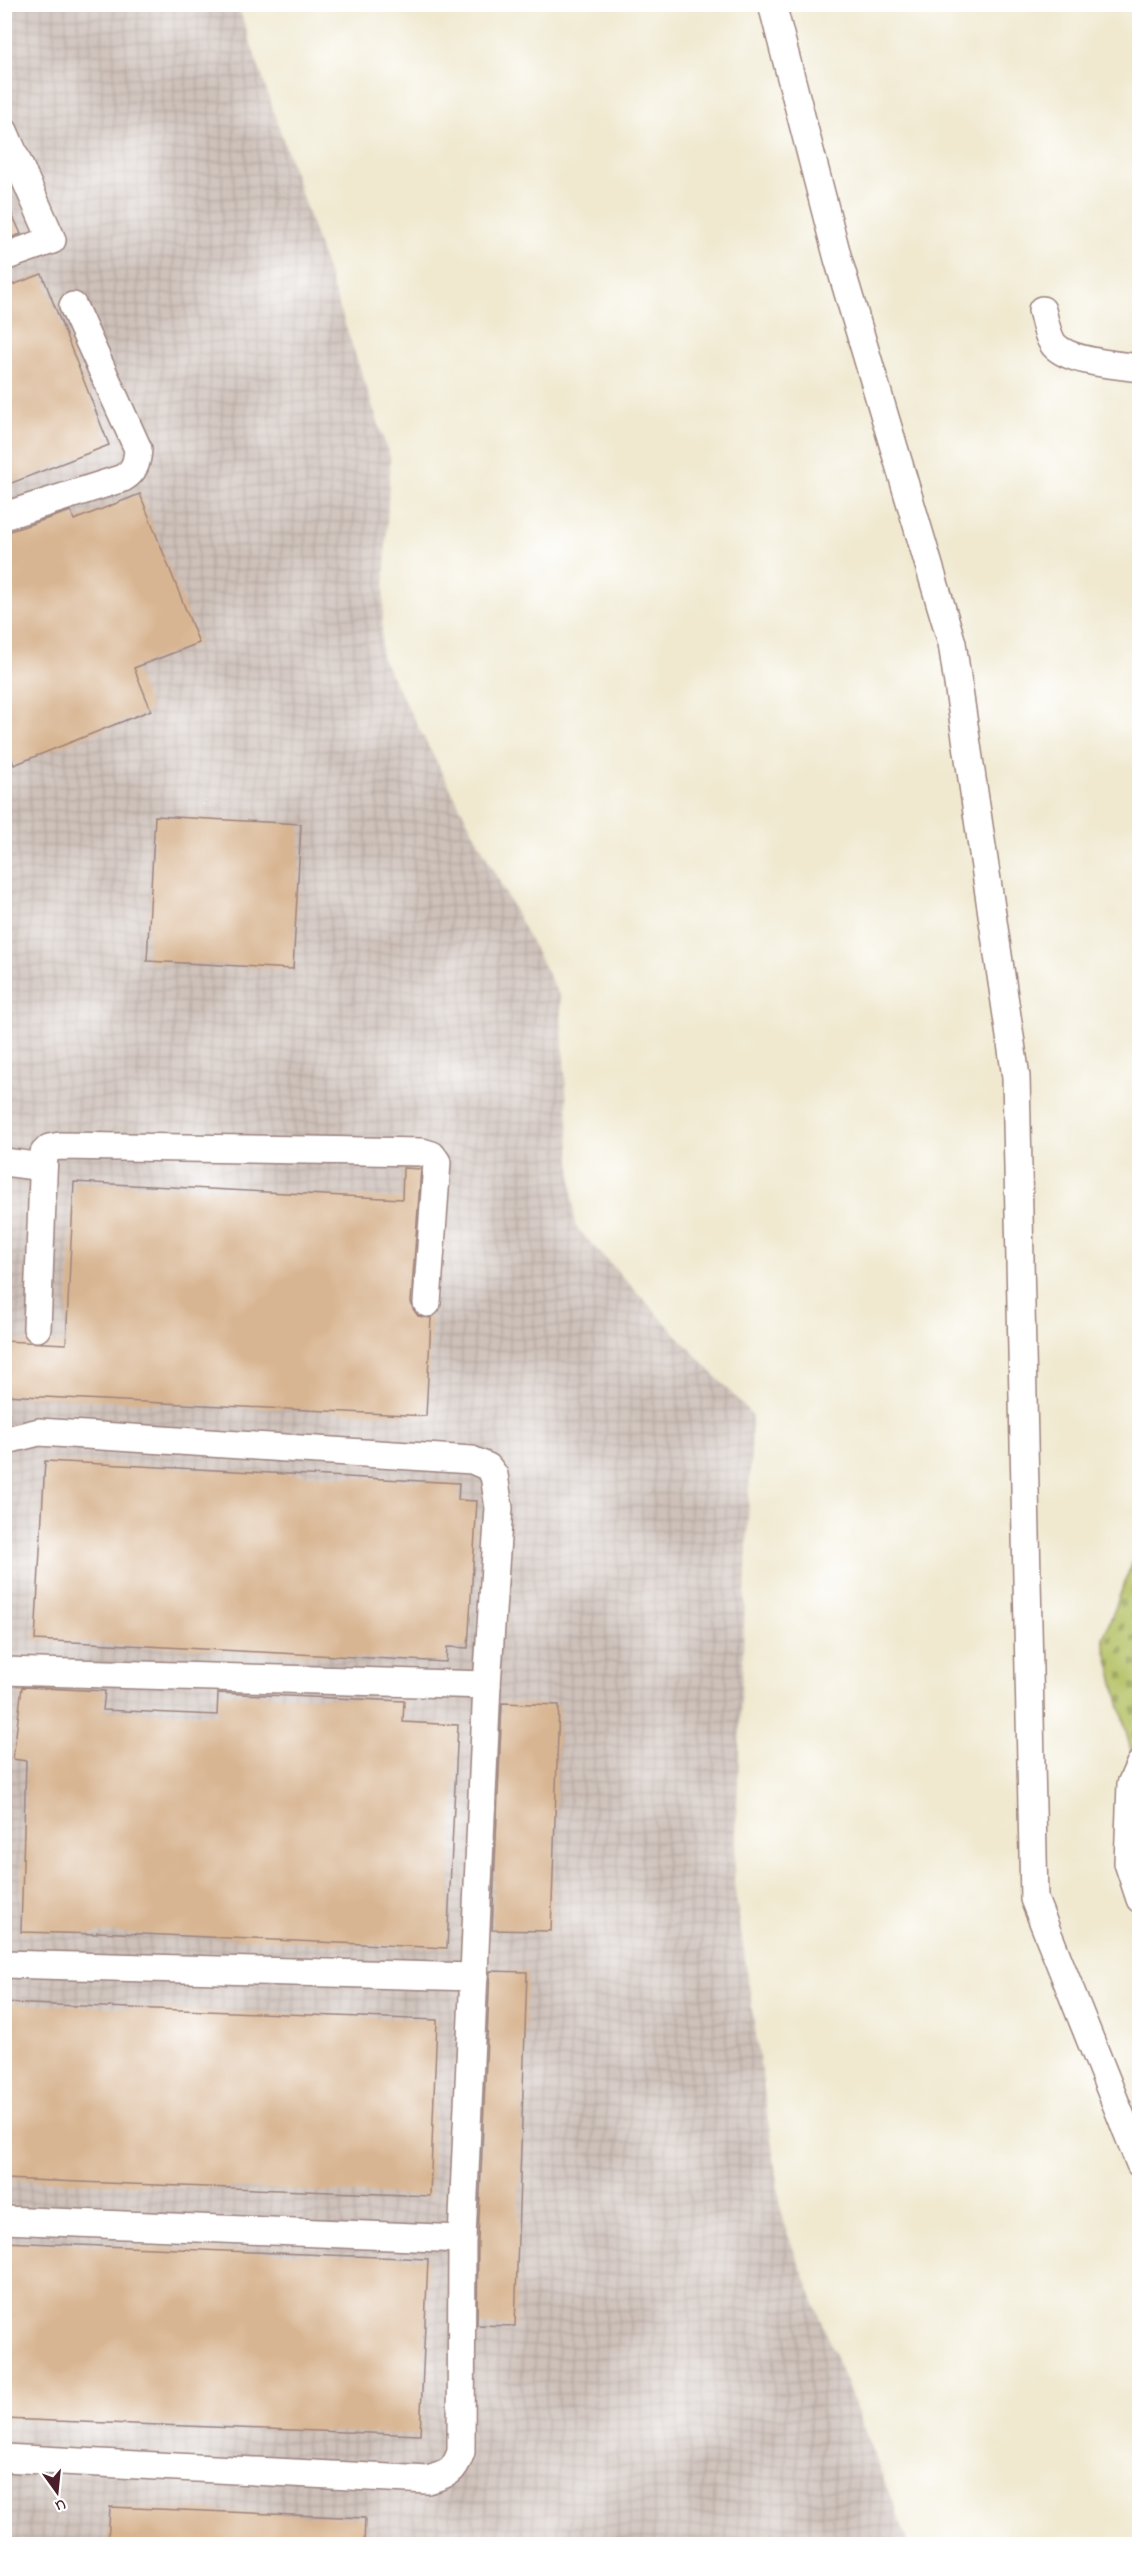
<svg xmlns="http://www.w3.org/2000/svg" width="1144" height="2549" viewBox="0 0 1144 2549" font-family="'Indie Flower',sans-serif">
  <style>
    .industrial { fill: url(#industrial-grid) }
    .cemetery { fill: url(#cemetery-stones); stroke: #7e6f46; stroke-width: 1.5 }
    .building { fill: #d8b592 }
    .lines { fill: none; stroke-linecap: round; stroke-linejoin: round }
    .minor-casing { stroke: #9d847e; stroke-width: 30 }
    .minor { stroke: #fff; stroke-width: 27 }
  </style>
  <defs>
    <pattern id="industrial-grid" width="8" height="8" patternUnits="userSpaceOnUse" patternTransform="scale(1.5)"><rect width="8" height="8" fill="#cec1ba"/><path d="M0 4h8M4 0v8" fill="none" stroke="#b2a5a0"/></pattern>
    <pattern id="cemetery-stones" width="16" height="16" patternUnits="userSpaceOnUse" patternTransform="scale(1.5)"><rect width="16" height="16" fill="#b2bf60"/><path d="M2 7V4a2 2 0 0 1 4 0v3zM10 15v-3a2 2 0 0 1 4 0v3z" fill="#939b4f"/></pattern>
  </defs>
  <rect width="100%" height="100%" fill="#fff"/>
  <filter id="ink" filterUnits="userSpaceOnUse"><feTurbulence type="fractalNoise" baseFrequency=".0167" numOctaves="2"/><feDisplacementMap in="SourceGraphic" scale="12" xChannelSelector="R" yChannelSelector="G"/><feConvolveMatrix kernelMatrix="1 2 1 2 8 2 1 2 1" color-interpolation-filters="sRGB"/></filter>
  <filter id="wash" filterUnits="userSpaceOnUse"><feTurbulence type="fractalNoise" baseFrequency=".008" numOctaves="4" result="noise"/><feDisplacementMap in="SourceGraphic" scale="24" xChannelSelector="R" yChannelSelector="G"/><feGaussianBlur stdDeviation="1.35" result="paint"/><feColorMatrix in="noise" values="0 0 0 0 0 0 0 0 0 0 0 0 0 0 0 0 0 1.4 0 .05"/><feComposite in="paint" operator="in"/></filter>
  <g filter="url(#wash)">
    <rect width="100%" height="100%" fill="#f0e9d0"/>
    <!-- industrial -->
    <path class="industrial" d="M 5,5 L 238,5 L 390,458 L 381,656 L 560,997 L 575,1226 L 752,1415 L 734,1883 L 783,2222 L 909,2544 L 5,2544 Z"/>
    <!-- cemetery -->
    <path class="cemetery" d="M 1139,1545 L 1139,1783 L 1103,1639 Z"/>
    <g id="blocks">
      <!-- building -->
      <g class="building">
        <path d="M 4,196 L 21,234 L 4,240 Z"/>
        <path d="M 42,274 L 109,445 L 4,486 L 4,288 Z"/>
        <path d="M 140,494 L 199,643 L 134,668 L 151,710 L 14,765 L 4,741 L 4,533 L 71,511 L 74,520 Z"/>
        <path d="M 155,816 L 301,824 L 293,969 L 147,961 Z"/>
        <path d="M 403,1168 L 421,1169 L 411,1302 L 413,1309 L 418,1316 L 431,1318 L 426,1416 L 4,1395 L 4,1341 L 66,1344 L 74,1182 L 402,1199 Z"/>
        <path d="M 45,1461 L 459,1483 L 458,1500 L 477,1501 L 468,1648 L 447,1647 L 446,1662 L 35,1640 Z"/>
        <path d="M 22,1687 L 105,1691 L 103,1710 L 217,1715 L 218,1693 L 404,1701 L 403,1722 L 458,1725 L 447,1948 L 97,1932 L 97,1934 L 21,1932 L 26,1761 L 13,1759 Z"/>
        <path d="M 502,1703 L 559,1705 L 551,1931 L 492,1930 Z"/>
        <path d="M 490,1971 L 527,1972 L 515,2326 L 477,2325 L 478,2239 Z"/>
        <path d="M 4,2003 L 437,2020 L 430,2196 L 4,2179 Z"/>
        <path d="M 4,2242 L 428,2259 L 420,2435 L 4,2419 Z"/>
        <path d="M 110,2507 L 365,2518 L 364,2544 L 108,2544 Z"/>
      </g>
    </g>
  </g>
  <g filter="url(#ink)">
    <use href="#blocks" fill-opacity="0" stroke="#9d847e" stroke-width="1.5"/>
    <g class="lines">
      <!-- minor casing -->
      <g class="minor-casing">
        <g id="minor">
          <path d="M 772,4 L 838,259 L 952,643 L 1016,1077 L 1034,1899 L 1140,2164"/>
          <path d="M 4,131 L 52,240 L 4,257"/>
          <path d="M 1042,310 C 1045,321 1047,336 1054,345 C 1069,362 1118,365 1140,368"/>
          <path d="M 4,516 L 123,478 C 135,471 137,462 138,449 L 73,306"/>
          <path d="M 4,1162 L 43,1167"/>
          <path d="M 37,1328 L 44,1153 L 49,1148 L 60,1146 L 422,1152 L 432,1155 L 437,1162 L 427,1303"/>
          <path d="M 4,1443 L 7,1440 L 39,1432 L 472,1460 L 488,1467 L 494,1475 L 499,1508 L 487,1685 L 462,2239 L 461,2452 C 454,2472 448,2474 428,2480 L 4,2458"/>
          <path d="M 4,1671 L 487,1685"/>
          <path d="M 1140,1764 L 1131,1784 L 1128,1863 L 1140,1899"/>
          <path d="M 4,1964 L 474,1977"/>
          <path d="M 4,2220 L 462,2239"/>
        </g>
      </g>
      <!-- minor -->
      <use href="#minor" class="minor"/>
    </g>
  </g>
  <!-- margin -->
  <rect width="1144" height="2549" fill="none" stroke="#fff" stroke-width="24"/>
  <!-- north arrow -->
  <g transform="translate(57 2492) rotate(165)" stroke="#ffffff" stroke-width="4.5" paint-order="stroke">
  <path d="M0-4.5L10 22L0 15L-10 22Z" fill="#4a1f2b"/>
  <text y="-9" font-size="16" font-weight="bold" text-anchor="middle" fill="#4a1f2b">U</text>
  </g>
</svg>
